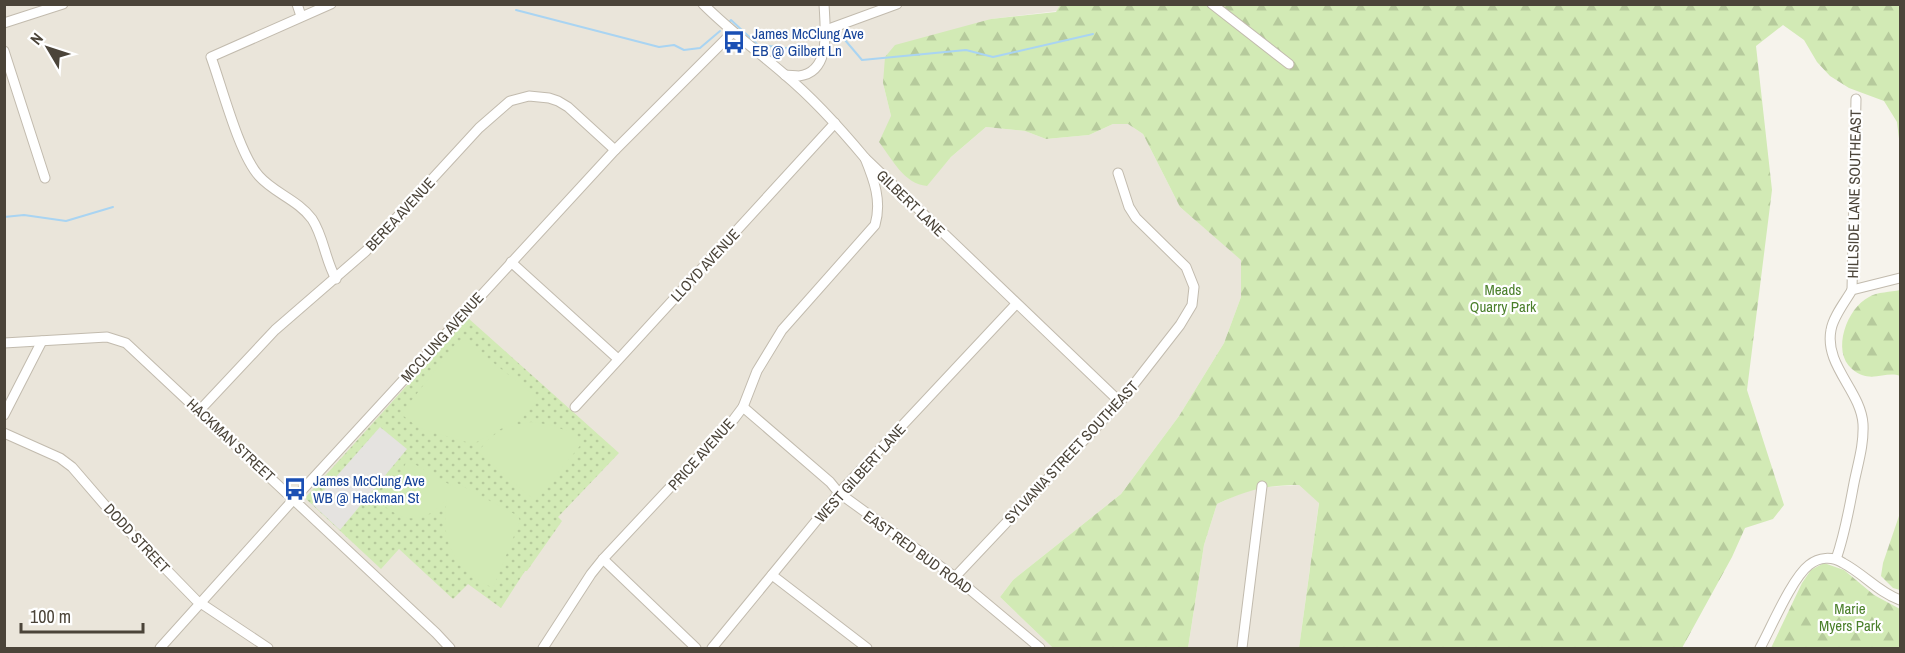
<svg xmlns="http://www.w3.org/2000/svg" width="1905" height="653" viewBox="0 0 1905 653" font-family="'Archivo Narrow',sans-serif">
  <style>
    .residential { fill: #eae5da }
    .grass { fill: url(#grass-dots) }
    .forest { fill: url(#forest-firs) }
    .garden { fill: #d2eab5 }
    .parking { fill: #e5e3e0 }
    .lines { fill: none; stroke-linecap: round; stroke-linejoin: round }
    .stream { stroke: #a9d4f2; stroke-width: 2 }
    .minor-casing { stroke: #c2bbae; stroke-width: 11 }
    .minor { stroke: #fff; stroke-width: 9 }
    .labels { text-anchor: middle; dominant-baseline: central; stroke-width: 4.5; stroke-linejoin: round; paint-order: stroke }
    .transit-label { font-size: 15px; fill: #164399; stroke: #fff; text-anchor: start }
    .street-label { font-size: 15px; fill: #4b4439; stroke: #fff }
    .park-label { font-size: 15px; fill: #4a7f2a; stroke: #fff }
  </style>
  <defs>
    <pattern id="grass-dots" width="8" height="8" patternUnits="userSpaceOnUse" patternTransform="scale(1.5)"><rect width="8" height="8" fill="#d2eab5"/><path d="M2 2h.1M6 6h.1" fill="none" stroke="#b6ca9c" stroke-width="1.8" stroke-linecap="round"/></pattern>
    <pattern id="forest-firs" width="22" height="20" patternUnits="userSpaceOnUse" patternTransform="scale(1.5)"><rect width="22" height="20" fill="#d2eab5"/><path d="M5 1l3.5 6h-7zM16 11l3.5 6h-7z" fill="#b6ca9c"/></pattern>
  </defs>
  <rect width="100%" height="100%" fill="#f6f3ec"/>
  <!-- residential -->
  <g class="residential">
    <path d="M 4,5 L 1060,5 L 1057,11 L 991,19 L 883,83 L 891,116 L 926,186 L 951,157 L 986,127 L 1025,131 L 1046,139 L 1089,135 L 1113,124 L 1128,124 L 1143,134 L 1180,207 L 1242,260 L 1241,297 L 1224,343 L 1179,416 L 1121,494 L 1013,580 L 1000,597 L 1053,648 L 5,648 Z"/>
    <path d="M 1299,485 L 1319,502 L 1299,648 L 1188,648 L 1204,545 L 1217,504 L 1246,491 L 1267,487 Z"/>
  </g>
  <!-- grass -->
  <path class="grass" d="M 468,318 L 619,453 L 558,517 L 562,521 L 527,571 L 525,571 L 501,608 L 468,584 L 453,599 L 399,549 L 381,569 L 305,498 Z"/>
  <!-- forest -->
  <g class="forest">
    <path d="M 1060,5 L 1900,5 L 1900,147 L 1897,122 L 1884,101 L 1849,88 L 1830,76 L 1817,62 L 1804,40 L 1783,25 L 1756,46 L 1772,190 L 1747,390 L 1784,505 L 1773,519 L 1745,528 L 1732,557 L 1682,648 L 1299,648 L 1319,503 L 1299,485 C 1265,485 1248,490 1217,504 L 1204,545 L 1188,648 L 1053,648 L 1000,597 L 1013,580 L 1121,494 L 1179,416 L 1224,343 L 1241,297 L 1241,260 L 1180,207 L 1143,134 L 1128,124 L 1113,124 L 1089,135 L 1046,139 L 1025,131 L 986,127 L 951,157 L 927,186 C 904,184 892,159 879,142 L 891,116 L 883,83 L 885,57 L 895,45 L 991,19 L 1056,12 Z"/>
    <path d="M 1900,290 L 1900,376 C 1886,370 1870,385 1852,369 C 1831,351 1847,308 1869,297 C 1877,292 1891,292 1900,290 Z"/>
    <path d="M 1900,513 L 1900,590 L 1893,588 L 1881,576 L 1883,563 Z"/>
    <path d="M 1824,563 L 1844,570 L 1874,595 L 1900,609 L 1900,648 L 1771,648 L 1802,583 L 1811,570 Z"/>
  </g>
  <!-- garden -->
  <g class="garden">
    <path d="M 465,340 L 539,399 L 523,417 L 473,444 L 419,428 L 401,414 L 457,342 Z"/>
    <path d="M 531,422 C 552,424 568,429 583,442 L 537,499 L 533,499 L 479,453 C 486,433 512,425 531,422 Z"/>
    <path d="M 411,462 L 452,486 L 455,482 L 518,516 L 520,521 L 493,588 C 453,569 440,542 447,499 C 426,522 408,525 383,505 L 406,463 Z"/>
  </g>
  <!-- parking -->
  <path class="parking" d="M 380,427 L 407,449 L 340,530 L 312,504 Z"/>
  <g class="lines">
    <!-- stream -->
    <g class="stream">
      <path d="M 516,10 L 659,47 L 674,45 L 684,50 L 700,48 L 720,31"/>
      <path d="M 730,21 L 731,20 L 757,44"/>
      <path d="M 836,35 L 845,40 L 862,60 L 966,50 L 993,57 L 1093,34"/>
      <path d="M 785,48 L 807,50"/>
      <path d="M 764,51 L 768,46 L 780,47"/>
      <path d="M 4,217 L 24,215 L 66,221 L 113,207"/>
    </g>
    <!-- minor casing -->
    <g class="minor-casing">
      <g id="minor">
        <path d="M 297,4 L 301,16"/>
        <path d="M 331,4 L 211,57 C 222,87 239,154 259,176 C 274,193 298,200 312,219 C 324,237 325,260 336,279"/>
        <path d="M 703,4 C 729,30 756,50 784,74 C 814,99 840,128 865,158 L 1120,402"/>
        <path d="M 1212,4 L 1289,64"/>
        <path d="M 4,23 L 63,4"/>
        <path d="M 826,30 L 897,4"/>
        <path d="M 4,51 L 45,178"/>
        <path d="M 785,75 C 789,75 795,76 799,76 C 832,72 825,27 824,4"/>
        <path d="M 511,262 L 618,359"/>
        <path d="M 1852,290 L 1856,99"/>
        <path d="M 4,343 L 107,337 L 126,343 L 436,633 L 450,648"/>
        <path d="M 575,407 L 835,123"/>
        <path d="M 743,407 L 830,482 L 839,493 L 955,577 L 1040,648"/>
        <path d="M 199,411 L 275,330 L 366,251 L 479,128 L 510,101 L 529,96 L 549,98 L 558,101 L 568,107 L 615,150"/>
        <path d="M 4,415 L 42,341"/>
        <path d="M 4,433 L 60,458 L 72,467 L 116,518 L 196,600 L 268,648"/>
        <path d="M 603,559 L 696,648"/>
        <path d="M 1836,559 C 1845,534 1849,509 1854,483 C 1858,463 1864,445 1863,424 C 1861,391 1824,365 1831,330 C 1833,317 1845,302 1852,290 L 1900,278"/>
        <path d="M 772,575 L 867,648"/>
        <path d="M 955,577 L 1120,402 L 1180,325 L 1192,305 L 1194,287 L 1186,267 L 1136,218 L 1129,207 L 1118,173"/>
        <path d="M 160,648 L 293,500 L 615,150 L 732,33"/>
        <path d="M 543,648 L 591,574 L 603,559 L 734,419 L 743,407 L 757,371 L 782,330 L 875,225 C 882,201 874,180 865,158"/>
        <path d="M 712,648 L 839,493 L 1016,304"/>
        <path d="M 1242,648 L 1262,486"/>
        <path d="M 1760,648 C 1771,628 1792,578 1809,565 C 1819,557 1832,556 1843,563 C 1864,574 1878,592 1900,600"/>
      </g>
    </g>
    <!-- minor -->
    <use href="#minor" class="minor"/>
  </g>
  <!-- icons -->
  <defs>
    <g id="bus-bare" transform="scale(1.8)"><path d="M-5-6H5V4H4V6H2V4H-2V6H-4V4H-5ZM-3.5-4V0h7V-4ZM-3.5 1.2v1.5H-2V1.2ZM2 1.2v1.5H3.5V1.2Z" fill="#1a4fb4" stroke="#fff" stroke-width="2.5" paint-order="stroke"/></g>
  </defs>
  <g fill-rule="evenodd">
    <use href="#bus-bare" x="734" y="42"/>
    <use href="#bus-bare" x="295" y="489"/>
  </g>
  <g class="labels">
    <!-- transit labels -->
    <g class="transit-label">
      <text x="752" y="33">James McClung Ave<tspan x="752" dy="17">EB @ Gilbert Ln</tspan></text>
      <text x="313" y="480">James McClung Ave<tspan x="313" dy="17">WB @ Hackman St</tspan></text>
    </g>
    <!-- street labels -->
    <g class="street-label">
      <text transform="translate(1854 194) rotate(-89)">HILLSIDE LANE SOUTHEAST</text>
      <text transform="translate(911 203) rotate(44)">GILBERT LANE</text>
      <text transform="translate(400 214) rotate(-47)">BEREA AVENUE</text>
      <text transform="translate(705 265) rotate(-47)">LLOYD AVENUE</text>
      <text transform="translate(442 337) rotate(-48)">MCCLUNG AVENUE</text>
      <text transform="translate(231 440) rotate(43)">HACKMAN STREET</text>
      <text transform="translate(1071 452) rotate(-47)">SYLVANIA STREET SOUTHEAST</text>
      <text transform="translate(701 454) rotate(-48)">PRICE AVENUE</text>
      <text transform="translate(860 473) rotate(-48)">WEST GILBERT LANE</text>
      <text transform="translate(137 538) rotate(47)">DODD STREET</text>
      <text transform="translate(918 552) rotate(36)">EAST RED BUD ROAD</text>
    </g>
    <!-- park labels -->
    <g class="park-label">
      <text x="1503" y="289">Meads<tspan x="1503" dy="17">Quarry Park</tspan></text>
      <text x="1850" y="608">Marie<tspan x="1850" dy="17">Myers Park</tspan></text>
    </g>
  </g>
  <!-- border -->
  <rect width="1905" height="653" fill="none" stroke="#4b4439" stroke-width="12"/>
  <!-- north arrow -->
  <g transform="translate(48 48) rotate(309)" stroke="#ffffff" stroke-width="4.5" paint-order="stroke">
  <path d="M0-4.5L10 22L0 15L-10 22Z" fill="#4b4439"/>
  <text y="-9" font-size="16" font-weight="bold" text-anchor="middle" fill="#4b4439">N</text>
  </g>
  <!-- scale -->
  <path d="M21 623v9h122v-9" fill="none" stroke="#4b4439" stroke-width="3"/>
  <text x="30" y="623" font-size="18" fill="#4b4439" stroke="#ffffff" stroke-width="4.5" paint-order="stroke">100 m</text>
</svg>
